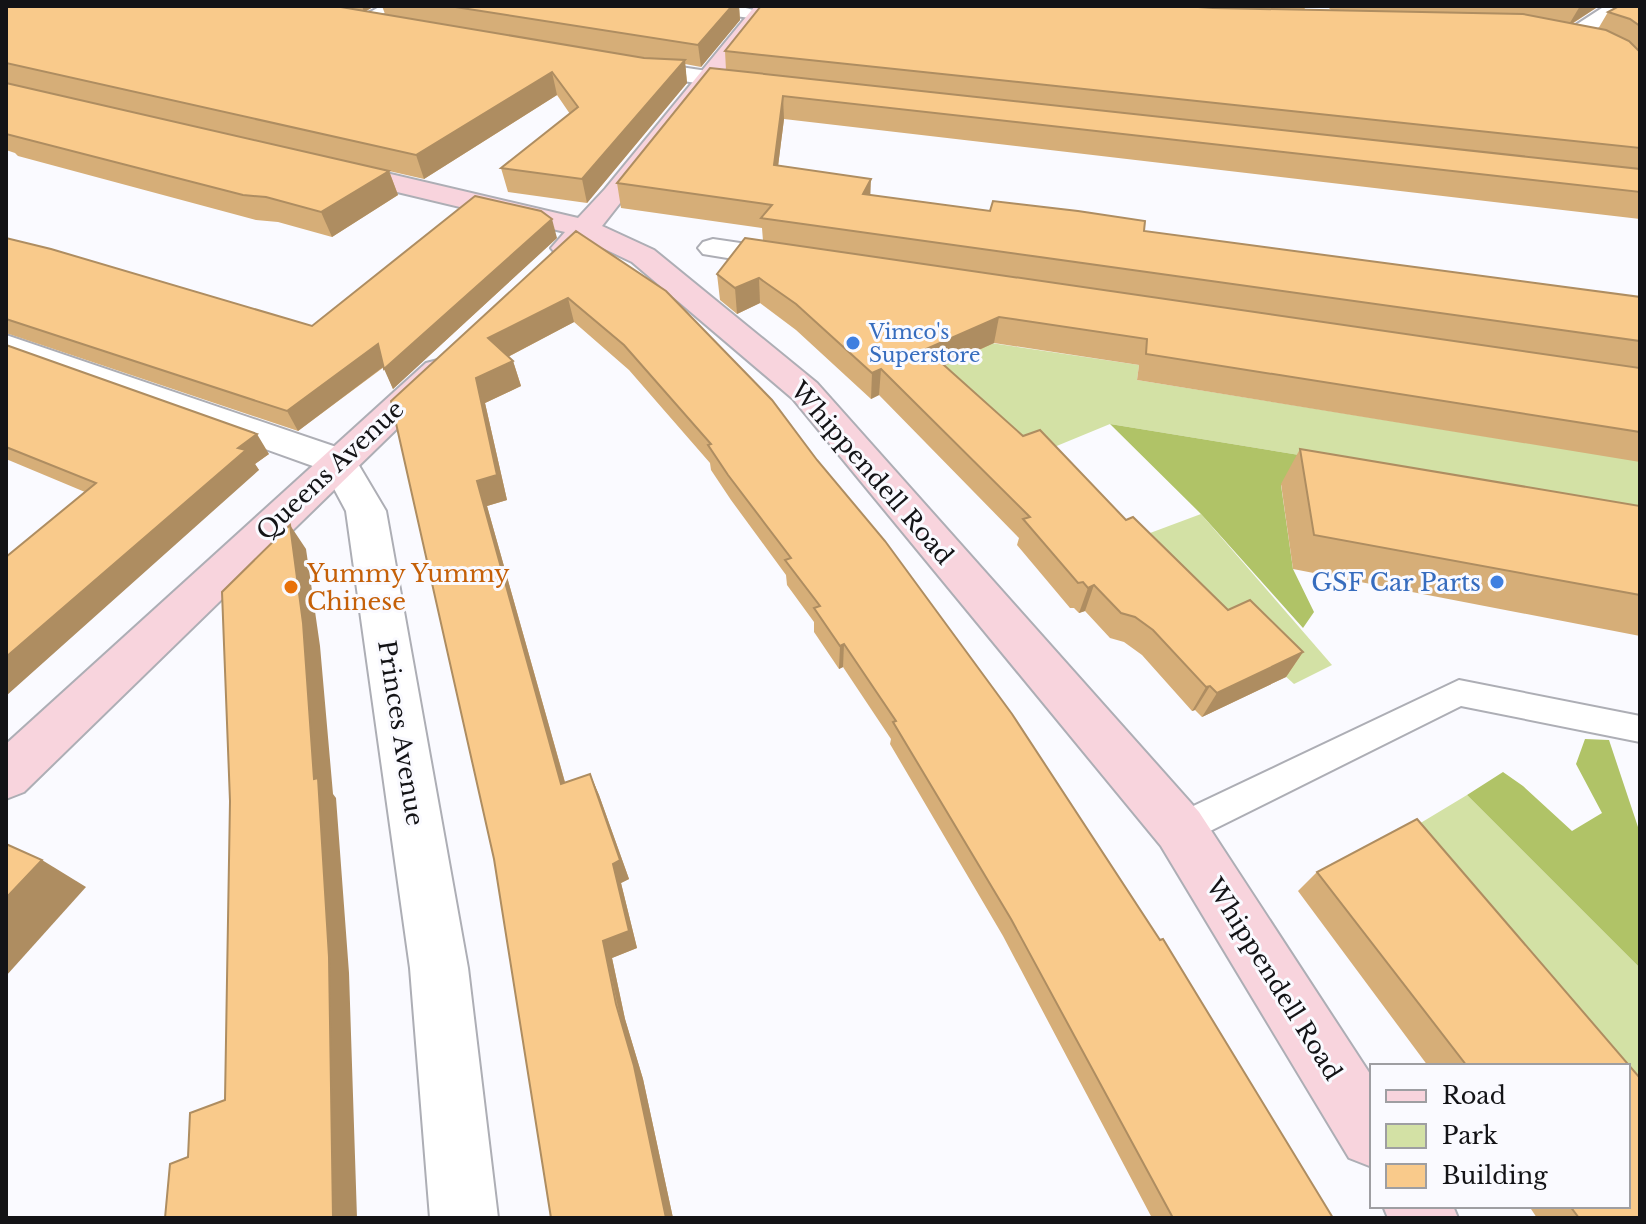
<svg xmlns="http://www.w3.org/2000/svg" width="1646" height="1224" viewBox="0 0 1646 1224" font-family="'Libre Baskerville',serif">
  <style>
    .green { fill: #d3e1a5 }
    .forest { fill: #b0c367 }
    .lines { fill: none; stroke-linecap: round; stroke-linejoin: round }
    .lane-casing { stroke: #adaeb5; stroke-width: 4 }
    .street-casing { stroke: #adaeb5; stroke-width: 4 }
    .secondary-casing { stroke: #adaeb5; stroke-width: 4 }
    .lane { fill: #fff; fill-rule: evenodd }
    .street { fill: #fff; fill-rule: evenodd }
    .secondary { fill: #f8d4dd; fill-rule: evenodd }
    .wall { fill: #d6ae78 }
    .shaded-wall { fill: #ae8d61 }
    .building { fill: #f9ca8b; stroke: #ae8d61; stroke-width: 2 }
    .shop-dot { fill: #3f7fe0; stroke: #fafaff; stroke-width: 3 }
    .food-dot { fill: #e8710a; stroke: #fafaff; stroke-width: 3 }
    .labels { text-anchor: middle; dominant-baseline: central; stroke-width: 6; stroke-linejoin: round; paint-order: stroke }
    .far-shop-label { font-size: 20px; fill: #366cbe; stroke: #fafaff; text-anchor: start }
    .street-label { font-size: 24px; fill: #131316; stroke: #fafaff }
    .food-label { font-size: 24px; fill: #c56008; stroke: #fafaff; text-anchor: start }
    .shop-label { font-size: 24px; fill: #366cbe; stroke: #fafaff; text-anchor: end }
  </style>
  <rect width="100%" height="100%" fill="#fafaff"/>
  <!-- green -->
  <g class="green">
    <path d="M 971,340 L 1139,365 L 1137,380 L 1640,461 L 1640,514 L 1410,473 L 1110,424 L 1013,464 L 923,375 Z"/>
    <path d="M 1201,514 L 1332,665 L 1294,684 L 1134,539 Z"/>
    <path d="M 1467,795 L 1640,968 L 1640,1132 L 1628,1066 L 1394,839 Z"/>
  </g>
  <!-- forest -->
  <g class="forest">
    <path d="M 1110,424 L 1410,473 L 1281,485 L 1293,569 L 1314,612 L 1303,628 L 1201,514 Z"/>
    <path d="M 1585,739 L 1609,740 L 1640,833 L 1640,968 L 1467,795 L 1503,772 L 1523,786 L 1572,831 L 1602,813 L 1576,764 Z"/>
  </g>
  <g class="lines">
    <!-- lane casing -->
    <g class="lane-casing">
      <g id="lane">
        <path d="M 381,6 L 397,6 L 365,24 L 354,21 Z"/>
        <path d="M 683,6 C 706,6 745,2 764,15 L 758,19 L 689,10 Z"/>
        <path d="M 1459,680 L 1640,716 L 1640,742 L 1461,706 L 1192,840 L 1180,845 L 1168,840 L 1163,829 L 1168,818 Z"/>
      </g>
    </g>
    <!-- street casing -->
    <g class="street-casing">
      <g id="street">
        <path d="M 1605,6 L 1637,6 L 1634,10 C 1612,16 1579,44 1565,40 L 1562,36 L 1565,32 Z"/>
        <path d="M 626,59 L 755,78 L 763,80 L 766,85 L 763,90 L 755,92 L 618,71 L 615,66 Z"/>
        <path d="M 713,239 L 795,251 L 806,254 L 810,260 L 806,266 L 795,269 L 703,254 L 698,248 L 703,242 Z"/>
        <path d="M 6,335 L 351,452 L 386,511 L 468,968 L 498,1218 L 430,1218 L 410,968 L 346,511 L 324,470 L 6,356 Z"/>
      </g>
    </g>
    <!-- secondary casing -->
    <g class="secondary-casing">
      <g id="secondary">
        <path d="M 755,6 L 775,6 L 602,226 L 654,250 L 817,383 L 1199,812 L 1372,1077 L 1372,1167 L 1349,1158 L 1161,846 L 793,399 L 632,262 L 588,241 C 578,253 572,258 556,254 L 551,248 L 565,232 L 326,175 L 322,169 L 326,163 L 335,161 L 578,218 L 605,189 Z"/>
        <path d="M 438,360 L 450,363 L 455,370 L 450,377 L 24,792 L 6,799 L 6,744 L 426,363 Z"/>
        <path d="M 1383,1206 L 1453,1206 L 1458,1218 L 1388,1218 Z"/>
      </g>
    </g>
    <!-- lane -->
    <use href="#lane" class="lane"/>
    <!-- street -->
    <use href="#street" class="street"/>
    <!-- secondary -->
    <use href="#secondary" class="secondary"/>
  </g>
  <!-- wall -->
  <g class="wall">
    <path d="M 6,6 L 375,6 L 366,11 L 385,14 L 382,6 L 739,6 L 740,20 L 701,67 L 685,64 L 687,83 L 587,203 L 508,192 L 501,168 L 570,114 L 557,95 L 424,179 L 389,171 L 398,195 L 332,237 L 278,222 L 256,220 L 18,156 L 15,153 L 6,150 L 6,83 L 339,159 L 6,83 Z"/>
    <path d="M 1232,6 L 1306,6 L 1304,10 L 1331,10 L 1327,6 L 1599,6 L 1572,24 L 1598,29 L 1608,12 L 1640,6 L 1640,219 L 784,119 L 778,166 L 870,195 L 1640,297 L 1640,462 L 1137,380 L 1139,365 L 994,343 L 944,366 L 1023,436 L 1126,520 L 1228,610 L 1303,652 L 1286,677 L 1202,717 L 1195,710 L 1192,711 L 1142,655 L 1124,642 L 1110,638 L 1085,611 L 1079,613 L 1074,608 L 1070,608 L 1017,545 L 1019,538 L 879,395 L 871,399 L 796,330 L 760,303 L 737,314 L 720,300 L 717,274 L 763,241 L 762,228 L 621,208 L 617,183 L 726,70 L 725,51 L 1213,8 L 1234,9 Z"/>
    <path d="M 576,231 L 1333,1218 L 1152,1218 L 1003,936 L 890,744 L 891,739 L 843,667 L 839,669 L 814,632 L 814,622 L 787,585 L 786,575 L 731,500 L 711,470 L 710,463 L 629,370 L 574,322 L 508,357 L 513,361 L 521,386 L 485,403 L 507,500 L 487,506 L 565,782 L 590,774 L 599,795 L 629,879 L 621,883 L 637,948 L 612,958 L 625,1019 L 643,1079 L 673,1218 L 551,1218 L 494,859 L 391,401 Z"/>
    <path d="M 6,238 L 312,326 L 557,238 L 393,389 L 384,367 L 298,431 L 6,333 Z"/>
    <path d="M 6,345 L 269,454 L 255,464 L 259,470 L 85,492 L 6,459 Z"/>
    <path d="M 1300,449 L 1640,506 L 1640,636 L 1293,569 L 1281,484 Z"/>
    <path d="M 1417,819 L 1640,1078 L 1640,1218 L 1537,1218 L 1529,1206 L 1628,1206 L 1628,1066 L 1428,1066 L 1298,891 L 1317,872 Z"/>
  </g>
  <!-- shaded-wall -->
  <g class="shaded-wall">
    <path d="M 362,6 L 375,6 L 364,12 Z"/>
    <path d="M 732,6 L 739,6 L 740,20 L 701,67 L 698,45 Z"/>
    <path d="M 1580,6 L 1599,6 L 1568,26 Z"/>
    <path d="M 685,60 L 687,83 L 587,203 L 582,179 Z"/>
    <path d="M 552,72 L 557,95 L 424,179 L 416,155 Z"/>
    <path d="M 783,96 L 784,119 L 775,190 L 774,165 Z"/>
    <path d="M 389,171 L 398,195 L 332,237 L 321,212 Z"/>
    <path d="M 871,179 L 870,204 L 863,194 Z"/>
    <path d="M 552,219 L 557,238 L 393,389 L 384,369 Z"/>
    <path d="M 759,278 L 760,303 L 737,314 L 735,288 Z"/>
    <path d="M 568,298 L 574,322 L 496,363 L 488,338 Z"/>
    <path d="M 999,317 L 994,343 L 923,375 L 926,349 Z"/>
    <path d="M 378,344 L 387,364 L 298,431 L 287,411 Z"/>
    <path d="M 513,361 L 521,386 L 485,403 L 507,500 L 487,506 L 571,804 L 561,784 L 477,481 L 476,378 Z"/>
    <path d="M 881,369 L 879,395 L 871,399 L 872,373 Z"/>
    <path d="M 257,434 L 269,454 L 255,464 L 259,470 L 6,696 L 6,657 L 238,448 Z"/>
    <path d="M 290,525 L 306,549 L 320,646 L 333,794 L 336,798 L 349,973 L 357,1218 L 333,1218 L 314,779 Z"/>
    <path d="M 1094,585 L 1085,611 L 1079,613 L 1088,588 Z"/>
    <path d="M 844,644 L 843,667 L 839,669 L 840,646 Z"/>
    <path d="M 1303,652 L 1286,677 L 1202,717 L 1217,693 Z"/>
    <path d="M 1210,686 L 1195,710 L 1192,711 L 1206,687 Z"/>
    <path d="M 590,774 L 599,795 L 629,879 L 621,883 L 637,948 L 612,958 L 625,1019 L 643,1079 L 673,1218 L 666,1218 L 603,941 Z"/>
    <path d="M 42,860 L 86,887 L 6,976 L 6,898 Z"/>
  </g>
  <!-- building -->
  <g class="building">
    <path d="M 6,6 L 335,6 L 644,58 L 685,60 L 582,179 L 501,168 L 578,107 L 552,72 L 416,155 L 6,63 Z"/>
    <path d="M 449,6 L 732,6 L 698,45 Z"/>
    <path d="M 761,6 L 1183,6 L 1213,8 L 1523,14 L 1606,30 L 1629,41 L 1640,52 L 1640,148 L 725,51 Z"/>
    <path d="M 1619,6 L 1640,6 L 1640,26 L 1630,19 L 1608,12 Z"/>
    <path d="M 710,68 L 1640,169 L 1640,192 L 783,96 L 774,165 L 871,179 L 863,194 L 990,211 L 993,201 L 1078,211 L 1145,221 L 1144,231 L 1640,297 L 1640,341 L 761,218 L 772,205 L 617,183 Z"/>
    <path d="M 6,83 L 389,171 L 321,212 L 266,197 L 243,195 L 6,134 Z"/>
    <path d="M 475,196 L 541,211 L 552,219 L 384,369 L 378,344 L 287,411 L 6,319 L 6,238 L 51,249 L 312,326 Z"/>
    <path d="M 576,231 L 666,291 L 772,400 L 817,460 L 885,541 L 1012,714 L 1160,940 L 1163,939 L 1333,1218 L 1173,1218 L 1011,919 L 893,722 L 896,721 L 844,644 L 840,646 L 814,608 L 820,606 L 785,560 L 791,558 L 728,475 L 708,445 L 711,444 L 624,345 L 568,298 L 488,338 L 513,361 L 476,378 L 497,475 L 477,481 L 561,784 L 590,774 L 620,860 L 613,864 L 629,931 L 603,941 L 616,1004 L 634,1066 L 666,1218 L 551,1218 L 494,859 L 391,401 Z"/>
    <path d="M 745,238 L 1640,368 L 1640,432 L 1146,354 L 1147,339 L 999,317 L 926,349 L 1023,436 L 1040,430 L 1126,520 L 1133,517 L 1228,610 L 1250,600 L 1303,652 L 1217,693 L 1210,686 L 1206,687 L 1153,630 L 1135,617 L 1121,613 L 1094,585 L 1088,588 L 1083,582 L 1078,583 L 1023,519 L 1030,517 L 881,369 L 872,373 L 796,304 L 759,278 L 735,288 L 717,274 Z"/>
    <path d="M 6,345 L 257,434 L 238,448 L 246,450 L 6,657 L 6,557 L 96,483 L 6,447 Z"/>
    <path d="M 1300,449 L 1640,506 L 1640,595 L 1314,535 Z"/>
    <path d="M 290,525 L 303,623 L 314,779 L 318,778 L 329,957 L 333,1218 L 165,1218 L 170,1164 L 188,1157 L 190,1113 L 225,1100 L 230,801 L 222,592 Z"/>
    <path d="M 1417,819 L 1640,1078 L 1640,1218 L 1579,1218 L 1570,1206 L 1628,1206 L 1628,1066 L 1467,1066 L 1317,872 Z"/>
    <path d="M 6,844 L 42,860 L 6,898 Z"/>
  </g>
  <!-- markers -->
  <g class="shop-dot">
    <circle cx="853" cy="343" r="8"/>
    <circle cx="1497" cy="582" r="8"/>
  </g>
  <circle class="food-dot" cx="291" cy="587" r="8"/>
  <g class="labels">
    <!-- far-shop labels -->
    <g class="far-shop-label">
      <text x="869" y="332">Vimco's<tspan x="869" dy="23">Superstore</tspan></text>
    </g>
    <!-- street labels -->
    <g class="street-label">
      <text transform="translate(330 470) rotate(-43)">Queens Avenue</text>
      <text transform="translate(872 473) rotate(49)">Whippendell Road</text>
      <text transform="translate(401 733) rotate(81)">Princes Avenue</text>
      <text transform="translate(1274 979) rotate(58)">Whippendell Road</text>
    </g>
    <!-- food labels -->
    <g class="food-label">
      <text x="307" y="573">Yummy Yummy<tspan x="307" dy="28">Chinese</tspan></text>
    </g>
    <!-- shop labels -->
    <g class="shop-label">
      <text x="1481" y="582">GSF Car Parts</text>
    </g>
  </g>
  <!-- border -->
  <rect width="1646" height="1224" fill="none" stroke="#131316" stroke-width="16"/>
  <!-- legend -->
  <rect x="1370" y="1064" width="260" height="144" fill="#fafaff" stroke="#9e9ea2" stroke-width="2"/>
  <rect x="1386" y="1090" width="40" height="12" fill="#f8d4dd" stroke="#9e9ea2" stroke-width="2"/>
  <text x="1442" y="1104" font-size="24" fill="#131316">Road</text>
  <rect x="1386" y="1124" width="40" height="24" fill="#d3e1a5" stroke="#9e9ea2" stroke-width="2"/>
  <text x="1442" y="1144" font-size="24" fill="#131316">Park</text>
  <rect x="1386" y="1164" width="40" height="24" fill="#f9ca8b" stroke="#9e9ea2" stroke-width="2"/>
  <text x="1442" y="1184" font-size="24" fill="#131316">Building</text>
</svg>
